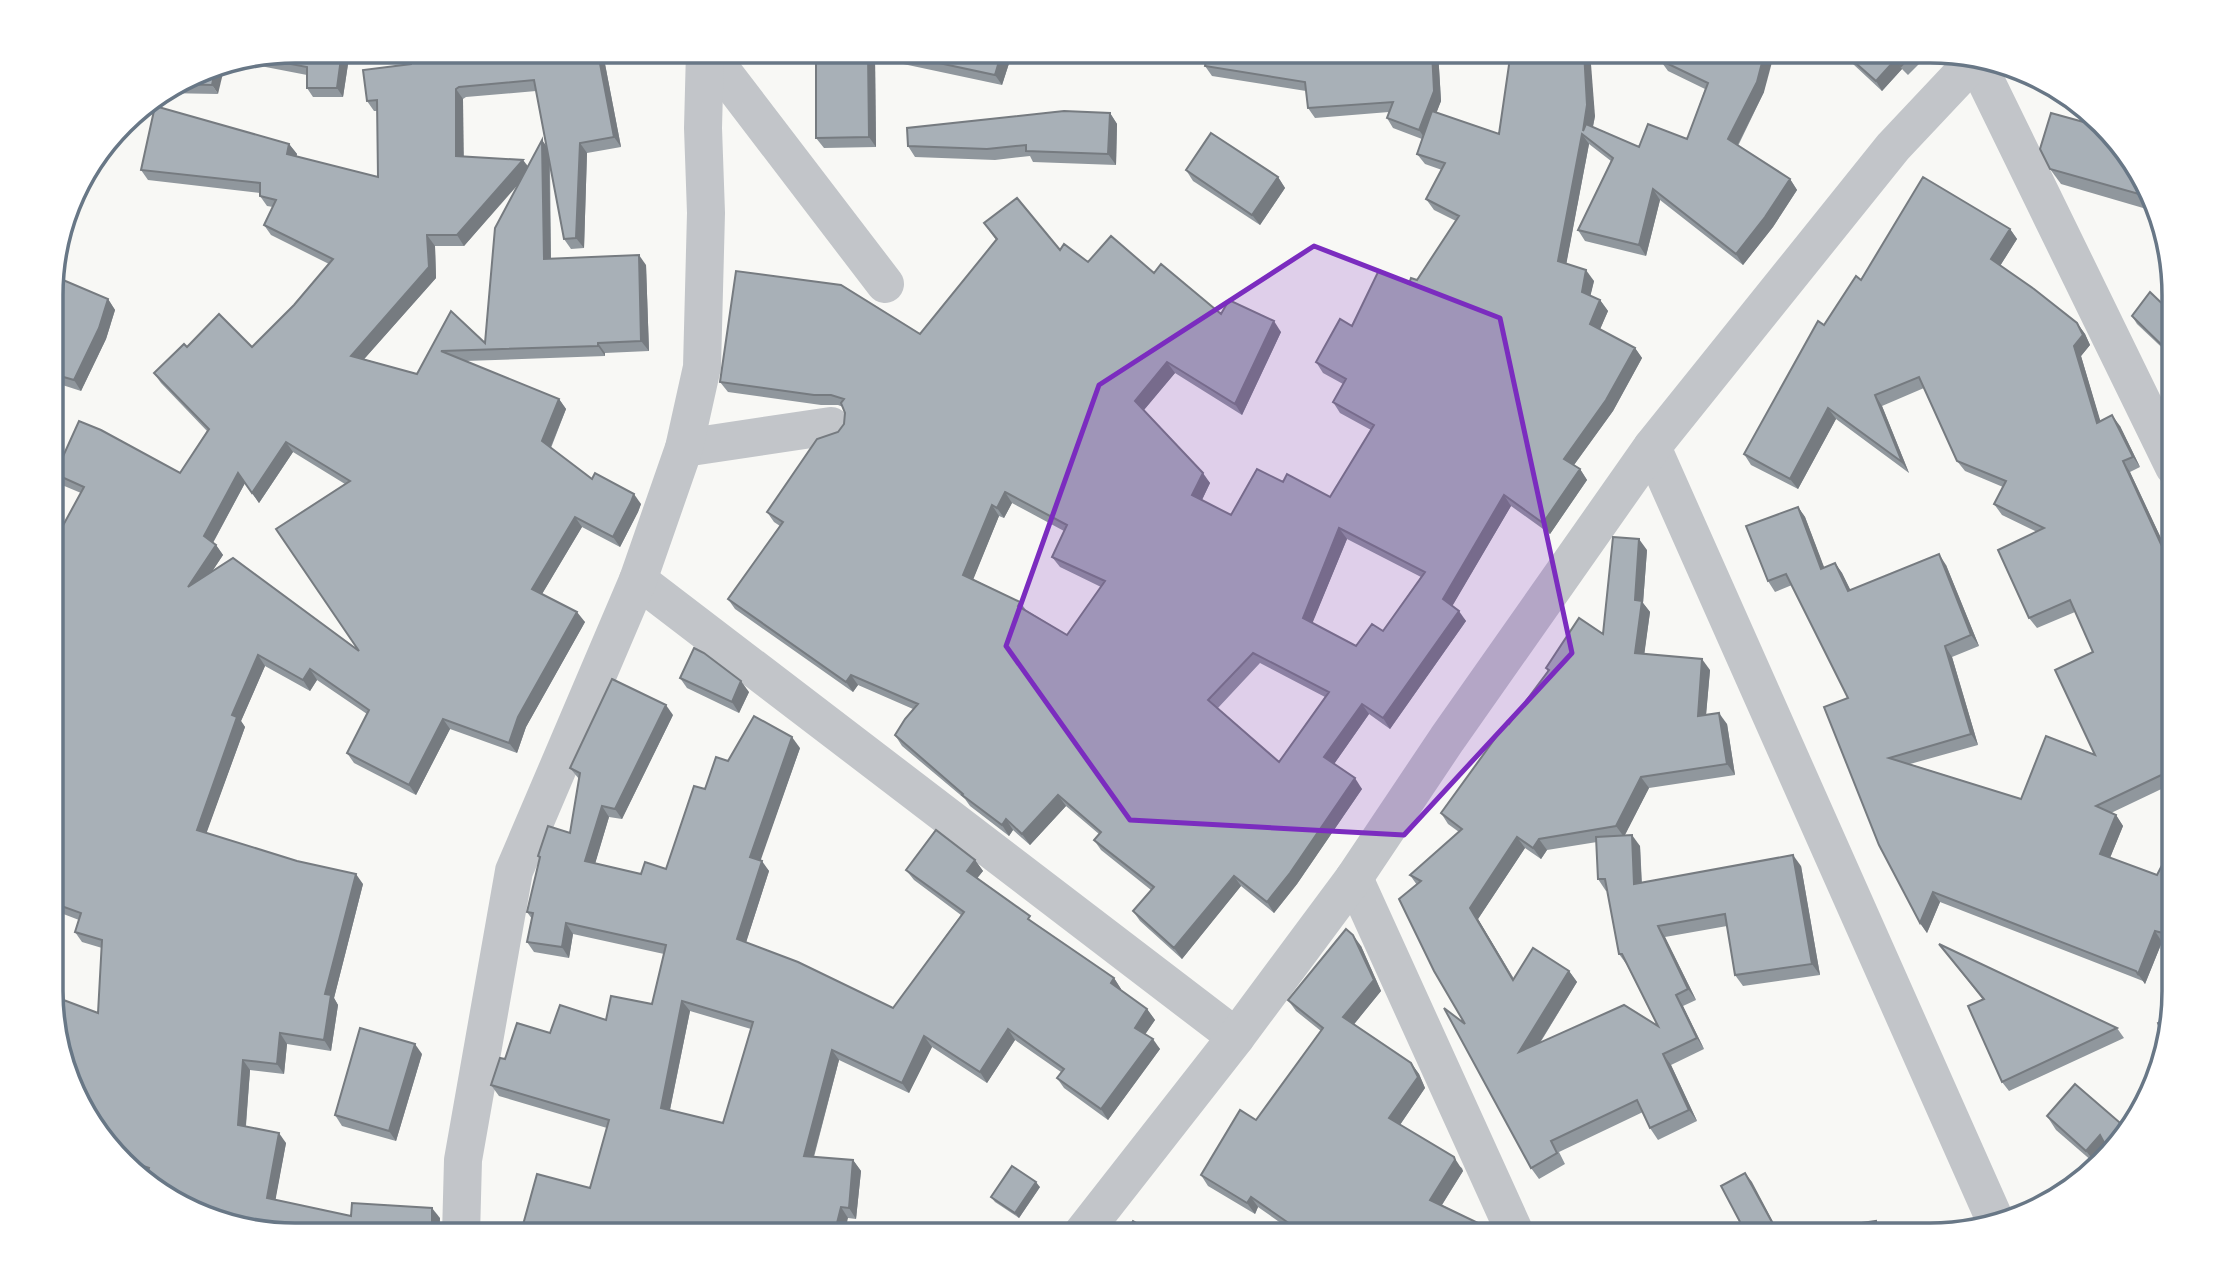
<svg xmlns="http://www.w3.org/2000/svg" width="2225" height="1286" viewBox="0 0 2225 1286" font-family="'Work Sans',sans-serif">
  <style>
    .lines { fill: none; stroke-linecap: round; stroke-linejoin: round }
    .street { stroke: #c2c5c9; stroke-width: 38 }
    .wall { fill: #90979d; fill-rule: evenodd }
    .shaded-wall { fill: #767b80 }
    .building { fill: #a8b0b7; stroke: #767b80; stroke-width: 2; fill-rule: evenodd }
    .marked { fill: #7b2cbf; fill-opacity: 0.2; stroke: #7b2cbf; stroke-width: 5; stroke-linejoin: round }
    .rim { fill: none; stroke: #687786; stroke-width: 3.5 }
  </style>
  <rect width="100%" height="100%" fill="#f8f8f5"/>
  <g class="lines">
    <!-- street -->
    <g class="street">
      <path d="M 707,51 L 885,284"/>
      <path d="M 1977,63 L 2174,467"/>
      <path d="M 1652,447 L 1995,1220"/>
      <path d="M 684,448 L 831,426"/>
      <path d="M 638,580 L 1236,1037"/>
      <path d="M 1354,878 L 1516,1235"/>
      <path d="M 461,1235 L 463,1160 L 514,871 L 638,580 L 684,448 L 702,367 L 706,213 L 703,128 L 705,51"/>
      <path d="M 1081,1235 L 1236,1037 L 1354,878 L 1447,739 L 1652,447 L 1893,147 L 1973,62"/>
    </g>
  </g>
  <!-- wall -->
  <g class="wall">
    <path d="M 295,51 L 350,51 L 343,97 L 313,97 L 307,88 L 307,75 L 239,62 Z"/>
    <path d="M 412,51 L 655,51 L 605,64 L 621,147 L 587,153 L 584,248 L 571,249 L 564,239 L 550,162 L 551,259 L 646,265 L 649,351 L 605,353 L 605,356 L 465,361 L 559,399 L 566,409 L 551,448 L 592,479 L 641,504 L 638,512 L 620,547 L 582,527 L 542,594 L 585,622 L 526,727 L 517,753 L 450,729 L 416,795 L 354,763 L 347,753 L 367,714 L 317,680 L 310,691 L 265,666 L 241,721 L 245,727 L 206,833 L 363,884 L 334,998 L 338,1005 L 331,1051 L 287,1044 L 284,1074 L 250,1070 L 246,1126 L 286,1143 L 275,1200 L 351,1216 L 440,1218 L 439,1235 L 295,1235 L 141,1173 L 92,1127 L 102,948 L 82,942 L 75,932 L 79,920 L 53,910 L 53,542 L 54,542 L 81,493 L 62,485 L 55,474 L 180,473 L 207,431 L 161,383 L 154,373 L 187,347 L 252,347 L 294,305 L 329,264 L 271,235 L 264,225 L 273,207 L 267,206 L 260,196 L 260,193 L 148,180 L 141,170 L 289,144 L 297,154 L 296,157 L 378,177 L 377,111 L 374,111 L 367,101 L 411,64 ZM 536,91 L 546,146 L 542,140 L 528,166 L 463,157 L 463,99 L 466,97 ZM 519,182 L 485,343 L 451,311 L 417,374 L 364,359 L 436,278 L 435,246 L 464,246 ZM 293,452 L 345,484 L 359,651 L 213,570 L 223,555 L 216,545 L 213,543 L 245,483 L 259,503 Z"/>
    <path d="M 816,51 L 1013,51 L 1002,85 L 875,58 L 876,147 L 824,148 L 816,138 Z"/>
    <path d="M 1040,51 L 1086,51 L 1093,60 Z"/>
    <path d="M 1208,51 L 1438,51 L 1441,101 L 1436,113 L 1499,134 L 1595,116 L 1593,127 L 1639,147 L 1687,139 L 1705,89 L 1668,71 L 1660,60 L 1764,92 L 1738,146 L 1790,179 L 1797,190 L 1773,227 L 1743,265 L 1660,200 L 1646,256 L 1585,241 L 1578,230 L 1611,161 L 1589,144 L 1566,264 L 1594,281 L 1590,296 L 1600,300 L 1608,311 L 1600,329 L 1635,348 L 1642,358 L 1613,411 L 1574,465 L 1580,469 L 1587,480 L 1550,534 L 1511,506 L 1452,606 L 1466,621 L 1390,729 L 1369,714 L 1334,764 L 1362,789 L 1297,884 L 1274,913 L 1241,886 L 1182,959 L 1140,921 L 1133,911 L 1151,890 L 1101,850 L 1094,840 L 1099,834 L 1066,806 L 1030,845 L 1013,830 L 1009,836 L 970,806 L 965,799 L 902,746 L 895,735 L 913,709 L 858,685 L 853,692 L 735,609 L 728,599 L 780,526 L 774,522 L 767,512 L 838,432 L 844,424 L 845,413 L 843,407 L 838,405 L 821,405 L 728,392 L 720,382 L 920,334 L 996,240 L 984,223 L 1060,250 L 1088,262 L 1154,273 L 1221,314 L 1281,332 L 1242,415 L 1175,373 L 1144,410 L 1210,483 L 1202,500 L 1231,515 L 1283,482 L 1330,497 L 1371,430 L 1340,413 L 1333,402 L 1343,384 L 1323,373 L 1316,362 L 1352,326 L 1409,284 L 1417,280 L 1456,221 L 1434,210 L 1426,199 L 1442,170 L 1425,164 L 1417,154 L 1422,139 L 1393,128 L 1387,118 L 1389,112 L 1315,118 L 1308,108 L 1306,91 L 1212,76 L 1205,66 ZM 1012,503 L 1064,531 L 1052,557 L 1060,567 L 1101,587 L 1067,635 L 1026,610 L 1020,602 L 973,579 L 999,516 L 1004,518 ZM 1347,539 L 1421,577 L 1383,631 L 1356,646 L 1312,623 ZM 1260,663 L 1325,697 L 1279,762 L 1217,709 Z"/>
    <path d="M 1839,51 L 1932,51 L 1908,75 L 1902,69 L 1882,91 Z"/>
    <path d="M 202,69 L 218,94 L 164,93 Z"/>
    <path d="M 1110,113 L 1117,124 L 1116,165 L 1033,162 L 1030,156 L 995,160 L 915,157 L 908,146 Z"/>
    <path d="M 2133,160 L 2150,210 L 2061,184 L 2050,169 Z"/>
    <path d="M 1186,170 L 1278,177 L 1285,188 L 1260,225 L 1193,181 Z"/>
    <path d="M 2010,229 L 2017,239 L 2000,266 L 2077,323 L 2085,334 L 2090,345 L 2081,356 L 2100,421 L 2120,426 L 2140,467 L 2130,472 L 2174,566 L 2174,573 L 2172,572 L 2174,575 L 2174,783 L 2111,813 L 2116,815 L 2123,826 L 2110,858 L 2157,875 L 2174,842 L 2174,945 L 2162,942 L 2145,984 L 2143,981 L 1940,902 L 1927,933 L 1920,923 L 1848,698 L 1792,585 L 1775,592 L 1768,581 L 1798,507 L 1805,517 L 1824,568 L 1835,563 L 1842,573 L 1850,590 L 1946,565 L 1979,646 L 1952,657 L 1978,745 L 1910,764 L 2021,799 L 2095,755 L 2093,652 L 2075,612 L 2037,628 L 2029,618 L 2037,532 L 2002,515 L 1994,504 L 2003,487 L 1965,471 L 1957,461 L 1924,388 L 1882,406 L 1909,473 L 1836,419 L 1798,489 L 1751,465 L 1744,454 L 1861,280 Z"/>
    <path d="M 53,284 L 108,299 L 115,310 L 106,339 L 81,391 L 53,382 Z"/>
    <path d="M 2174,315 L 2174,359 L 2137,324 L 2132,316 Z"/>
    <path d="M 1647,550 L 1643,603 L 1650,612 L 1644,654 L 1710,670 L 1706,714 L 1727,724 L 1735,775 L 1649,788 L 1624,836 L 1640,846 L 1642,883 L 1801,866 L 1820,975 L 1743,986 L 1735,975 L 1727,926 L 1665,937 L 1696,1000 L 1683,1006 L 1704,1049 L 1671,1065 L 1697,1121 L 1658,1140 L 1650,1128 L 1643,1112 L 1559,1152 L 1565,1164 L 1539,1179 L 1531,1168 L 1465,1024 L 1417,885 L 1410,875 L 1459,832 L 1448,824 L 1441,813 L 1548,672 L 1546,668 L 1603,634 ZM 1597,842 L 1598,879 L 1606,891 L 1607,891 L 1619,954 L 1627,965 L 1658,1026 L 1540,1043 L 1577,982 L 1569,971 L 1514,979 L 1478,919 L 1525,848 L 1541,859 L 1547,850 Z"/>
    <path d="M 680,678 L 749,692 L 739,713 L 687,688 Z"/>
    <path d="M 673,715 L 622,819 L 609,817 L 595,863 L 641,874 L 666,869 L 705,789 L 728,761 L 800,748 L 760,860 L 769,871 L 746,942 L 893,1008 L 961,915 L 914,880 L 906,870 L 975,860 L 983,871 L 977,878 L 1034,923 L 1114,978 L 1121,989 L 1120,990 L 1147,1009 L 1155,1020 L 1145,1034 L 1160,1049 L 1108,1120 L 1064,1088 L 1057,1078 L 1061,1072 L 1015,1040 L 987,1083 L 932,1047 L 909,1093 L 839,1060 L 814,1157 L 853,1160 L 861,1171 L 856,1219 L 848,1218 L 521,1232 L 590,1188 L 607,1128 L 499,1096 L 491,1085 L 505,1059 L 550,1033 L 606,1020 L 652,1004 L 664,954 L 573,934 L 569,958 L 534,952 L 527,942 L 532,919 L 527,912 L 540,858 L 538,856 L 570,833 L 579,779 L 570,768 ZM 690,1011 L 751,1029 L 723,1123 L 670,1110 Z"/>
    <path d="M 1939,944 L 2117,1028 L 2124,1038 L 2009,1091 L 2002,1082 L 1983,1000 Z"/>
    <path d="M 1361,946 L 1381,991 L 1354,1024 L 1411,1063 L 1419,1074 L 1425,1088 L 1400,1125 L 1462,1168 L 1463,1171 L 1442,1205 L 1478,1223 L 1486,1234 L 1485,1235 L 1298,1235 L 1258,1207 L 1255,1214 L 1208,1186 L 1201,1175 L 1256,1120 L 1321,1031 L 1296,1011 L 1288,1000 Z"/>
    <path d="M 422,1054 L 396,1141 L 342,1126 L 335,1115 Z"/>
    <path d="M 2047,1116 L 2126,1128 L 2093,1162 L 2056,1130 Z"/>
    <path d="M 1040,1187 L 1019,1218 L 995,1202 L 991,1197 Z"/>
  </g>
  <!-- shaded-wall -->
  <g class="shaded-wall">
    <path d="M 342,51 L 350,51 L 343,97 L 337,88 Z"/>
    <path d="M 868,51 L 870,51 L 875,58 L 876,147 L 869,137 Z"/>
    <path d="M 1002,51 L 1013,51 L 1002,85 L 995,75 Z"/>
    <path d="M 1432,51 L 1438,51 L 1441,101 L 1426,140 L 1419,130 Z"/>
    <path d="M 1584,51 L 1590,51 L 1595,116 L 1590,140 L 1583,131 Z"/>
    <path d="M 1765,51 L 1775,51 L 1764,92 L 1735,150 L 1728,139 Z"/>
    <path d="M 598,53 L 605,64 L 621,147 L 614,137 Z"/>
    <path d="M 1895,60 L 1902,69 L 1882,91 L 1876,81 Z"/>
    <path d="M 225,65 L 218,94 L 212,85 L 216,66 Z"/>
    <path d="M 456,89 L 463,99 L 464,166 L 456,156 Z"/>
    <path d="M 1110,113 L 1117,124 L 1116,165 L 1108,154 Z"/>
    <path d="M 1582,134 L 1589,144 L 1565,271 L 1558,261 Z"/>
    <path d="M 542,140 L 549,150 L 551,269 L 544,259 Z"/>
    <path d="M 580,143 L 587,153 L 584,248 L 576,238 Z"/>
    <path d="M 289,144 L 297,154 L 294,165 L 287,154 Z"/>
    <path d="M 523,160 L 531,170 L 464,246 L 457,235 Z"/>
    <path d="M 1278,177 L 1285,188 L 1260,225 L 1252,215 Z"/>
    <path d="M 1790,179 L 1797,190 L 1773,227 L 1743,265 L 1736,254 Z"/>
    <path d="M 1653,189 L 1660,200 L 1646,256 L 1639,245 Z"/>
    <path d="M 2010,229 L 2017,239 L 1998,269 L 1991,259 Z"/>
    <path d="M 427,235 L 435,246 L 436,278 L 358,366 L 351,356 Z"/>
    <path d="M 639,255 L 646,265 L 649,351 L 641,341 Z"/>
    <path d="M 1586,270 L 1594,281 L 1589,302 L 1582,292 Z"/>
    <path d="M 108,299 L 115,310 L 106,339 L 81,391 L 74,380 Z"/>
    <path d="M 1600,300 L 1608,311 L 1598,334 L 1590,324 Z"/>
    <path d="M 1274,321 L 1281,332 L 1242,415 L 1235,404 Z"/>
    <path d="M 2077,323 L 2085,334 L 2090,345 L 2081,356 L 2104,433 L 2097,423 L 2074,346 Z"/>
    <path d="M 598,343 L 605,353 L 605,356 L 598,346 Z"/>
    <path d="M 1635,348 L 1642,358 L 1613,411 L 1571,469 L 1564,459 Z"/>
    <path d="M 1167,362 L 1175,373 L 1143,411 L 1135,401 Z"/>
    <path d="M 1875,395 L 1882,406 L 1909,473 L 1902,462 Z"/>
    <path d="M 559,399 L 566,409 L 549,451 L 542,441 Z"/>
    <path d="M 1828,408 L 1836,419 L 1798,489 L 1790,479 Z"/>
    <path d="M 2112,415 L 2120,426 L 2140,467 L 2133,457 Z"/>
    <path d="M 286,442 L 293,452 L 259,503 L 252,493 Z"/>
    <path d="M 2123,461 L 2130,472 L 2174,566 L 2174,570 Z"/>
    <path d="M 1580,469 L 1587,480 L 1550,534 L 1543,523 Z"/>
    <path d="M 238,473 L 245,483 L 211,546 L 204,536 Z"/>
    <path d="M 1203,473 L 1210,483 L 1199,506 L 1192,495 Z"/>
    <path d="M 1005,492 L 1012,503 L 1004,518 L 997,508 Z"/>
    <path d="M 634,494 L 641,504 L 638,512 L 620,547 L 613,537 Z"/>
    <path d="M 1504,495 L 1511,506 L 1450,610 L 1443,599 Z"/>
    <path d="M 992,505 L 999,516 L 971,585 L 963,575 Z"/>
    <path d="M 1798,507 L 1805,517 L 1829,580 L 1821,569 Z"/>
    <path d="M 575,517 L 582,527 L 539,599 L 532,589 Z"/>
    <path d="M 1339,528 L 1347,539 L 1310,629 L 1303,618 Z"/>
    <path d="M 1639,539 L 1647,550 L 1643,603 L 1650,612 L 1643,664 L 1635,653 L 1635,600 Z"/>
    <path d="M 216,545 L 223,555 L 195,597 L 188,587 Z"/>
    <path d="M 1939,554 L 1946,565 L 1979,646 L 1971,635 Z"/>
    <path d="M 1835,563 L 1842,573 L 1856,601 L 1848,591 Z"/>
    <path d="M 1459,611 L 1466,621 L 1390,729 L 1383,718 Z"/>
    <path d="M 577,612 L 585,622 L 526,727 L 517,753 L 509,743 L 518,717 Z"/>
    <path d="M 1945,646 L 1952,657 L 1978,745 L 1971,734 Z"/>
    <path d="M 258,655 L 265,666 L 241,721 L 245,727 L 204,840 L 197,830 L 232,715 Z"/>
    <path d="M 1702,659 L 1710,670 L 1705,727 L 1698,716 Z"/>
    <path d="M 310,669 L 317,680 L 310,691 L 303,680 Z"/>
    <path d="M 851,675 L 858,685 L 853,692 L 846,682 Z"/>
    <path d="M 741,681 L 749,692 L 739,713 L 732,702 Z"/>
    <path d="M 1362,704 L 1369,714 L 1332,767 L 1324,757 Z"/>
    <path d="M 666,705 L 673,715 L 622,819 L 615,809 Z"/>
    <path d="M 1719,713 L 1727,724 L 1735,775 L 1727,764 Z"/>
    <path d="M 443,719 L 450,729 L 416,795 L 409,785 Z"/>
    <path d="M 792,737 L 800,748 L 758,868 L 750,857 Z"/>
    <path d="M 1641,777 L 1649,788 L 1624,837 L 1616,826 Z"/>
    <path d="M 1355,778 L 1362,789 L 1297,884 L 1274,913 L 1267,902 Z"/>
    <path d="M 1058,795 L 1066,806 L 1030,845 L 1022,834 Z"/>
    <path d="M 602,806 L 609,817 L 593,871 L 585,861 Z"/>
    <path d="M 2116,815 L 2123,826 L 2107,865 L 2100,854 Z"/>
    <path d="M 1006,819 L 1013,830 L 1009,836 L 1002,825 Z"/>
    <path d="M 1632,835 L 1640,846 L 1642,895 L 1634,884 Z"/>
    <path d="M 1517,837 L 1525,848 L 1478,919 L 1521,991 L 1470,908 Z"/>
    <path d="M 1539,839 L 1547,850 L 1541,859 L 1533,848 Z"/>
    <path d="M 1793,855 L 1801,866 L 1820,975 L 1812,964 Z"/>
    <path d="M 975,860 L 983,871 L 975,881 L 967,871 Z"/>
    <path d="M 762,861 L 769,871 L 744,949 L 737,939 Z"/>
    <path d="M 356,874 L 363,884 L 334,998 L 338,1005 L 331,1051 L 324,1040 L 325,994 Z"/>
    <path d="M 1234,876 L 1241,886 L 1182,959 L 1174,948 Z"/>
    <path d="M 1933,892 L 1940,902 L 1927,933 L 1920,923 Z"/>
    <path d="M 566,923 L 573,934 L 569,958 L 562,947 Z"/>
    <path d="M 1658,926 L 1665,937 L 1696,1000 L 1688,989 Z"/>
    <path d="M 2155,931 L 2162,942 L 2145,984 L 2138,974 Z"/>
    <path d="M 1353,935 L 1361,946 L 1381,991 L 1351,1028 L 1343,1017 Z"/>
    <path d="M 1569,971 L 1577,982 L 1527,1063 L 1519,1052 Z"/>
    <path d="M 1114,978 L 1121,989 L 1118,993 L 1111,983 Z"/>
    <path d="M 1676,995 L 1683,1006 L 1704,1049 L 1697,1038 Z"/>
    <path d="M 682,1001 L 690,1011 L 668,1119 L 661,1108 Z"/>
    <path d="M 1147,1009 L 1155,1020 L 1142,1039 L 1135,1028 Z"/>
    <path d="M 1008,1029 L 1015,1040 L 987,1083 L 980,1072 Z"/>
    <path d="M 280,1033 L 287,1044 L 284,1074 L 277,1064 Z"/>
    <path d="M 924,1036 L 932,1047 L 909,1093 L 902,1083 Z"/>
    <path d="M 1153,1039 L 1160,1049 L 1108,1120 L 1101,1109 Z"/>
    <path d="M 415,1044 L 422,1054 L 396,1141 L 389,1131 Z"/>
    <path d="M 832,1050 L 839,1060 L 811,1166 L 804,1156 Z"/>
    <path d="M 1663,1054 L 1671,1065 L 1697,1121 L 1689,1110 Z"/>
    <path d="M 243,1060 L 250,1070 L 245,1135 L 238,1125 Z"/>
    <path d="M 1411,1063 L 1419,1074 L 1425,1088 L 1397,1129 L 1389,1118 Z"/>
    <path d="M 279,1133 L 286,1143 L 274,1208 L 267,1198 Z"/>
    <path d="M 2100,1135 L 2108,1146 L 2094,1161 L 2086,1151 Z"/>
    <path d="M 1454,1157 L 1463,1171 L 1438,1211 L 1430,1200 Z"/>
    <path d="M 853,1160 L 861,1171 L 856,1219 L 849,1208 Z"/>
    <path d="M 1745,1173 L 1752,1182 L 1780,1235 L 1779,1235 Z"/>
    <path d="M 1036,1182 L 1040,1187 L 1019,1218 L 1015,1213 Z"/>
    <path d="M 1251,1197 L 1258,1207 L 1255,1214 L 1247,1203 Z"/>
    <path d="M 841,1207 L 848,1218 L 844,1235 L 834,1235 Z"/>
    <path d="M 432,1208 L 440,1218 L 439,1235 L 435,1235 L 432,1224 Z"/>
    <path d="M 1876,1221 L 1882,1230 L 1883,1235 L 1878,1235 Z"/>
    <path d="M 1478,1223 L 1486,1234 L 1485,1235 L 1472,1235 Z"/>
  </g>
  <!-- building -->
  <g class="building">
    <path d="M 295,51 L 342,51 L 337,88 L 307,88 L 307,67 L 259,58 Z"/>
    <path d="M 412,51 L 608,51 L 598,53 L 614,137 L 580,143 L 576,238 L 564,239 L 534,80 L 459,87 L 456,89 L 456,156 L 523,160 L 457,235 L 427,235 L 429,267 L 351,356 L 417,374 L 451,311 L 485,343 L 495,228 L 542,140 L 544,259 L 639,255 L 641,341 L 598,343 L 598,346 L 441,351 L 559,399 L 542,441 L 592,479 L 595,473 L 634,494 L 631,502 L 613,537 L 575,517 L 532,589 L 577,612 L 518,717 L 509,743 L 443,719 L 409,785 L 347,753 L 369,710 L 310,669 L 303,680 L 258,655 L 232,715 L 237,717 L 197,830 L 297,861 L 356,874 L 325,994 L 331,995 L 324,1040 L 280,1033 L 277,1064 L 243,1060 L 238,1125 L 279,1133 L 267,1198 L 351,1216 L 352,1203 L 432,1208 L 432,1224 L 435,1235 L 295,1235 L 173,1203 L 146,1177 L 149,1168 L 128,1161 L 92,1127 L 53,1022 L 53,996 L 98,1013 L 102,940 L 75,932 L 81,913 L 53,903 L 53,542 L 54,542 L 84,487 L 55,474 L 79,421 L 101,430 L 180,473 L 209,429 L 154,373 L 184,344 L 187,347 L 219,314 L 252,347 L 294,305 L 333,259 L 264,225 L 276,200 L 260,196 L 260,183 L 141,170 L 155,106 L 289,144 L 287,154 L 378,177 L 377,100 L 367,101 L 363,70 L 411,64 ZM 286,442 L 350,481 L 276,529 L 359,651 L 233,558 L 188,587 L 216,545 L 204,536 L 238,473 L 252,493 Z"/>
    <path d="M 816,51 L 868,51 L 869,137 L 816,138 Z"/>
    <path d="M 883,51 L 1002,51 L 995,75 Z"/>
    <path d="M 1208,51 L 1432,51 L 1434,91 L 1419,130 L 1387,118 L 1393,102 L 1308,108 L 1305,82 L 1205,66 Z"/>
    <path d="M 1511,51 L 1584,51 L 1587,105 L 1583,131 L 1586,124 L 1639,147 L 1648,124 L 1687,139 L 1708,83 L 1660,60 L 1665,51 L 1765,51 L 1757,82 L 1728,139 L 1790,179 L 1765,217 L 1736,254 L 1653,189 L 1639,245 L 1578,230 L 1613,158 L 1582,134 L 1558,261 L 1586,270 L 1582,292 L 1600,300 L 1590,324 L 1635,348 L 1606,400 L 1564,459 L 1580,469 L 1543,523 L 1504,495 L 1443,599 L 1459,611 L 1383,718 L 1362,704 L 1324,757 L 1355,778 L 1290,873 L 1267,902 L 1234,876 L 1174,948 L 1133,911 L 1154,887 L 1094,840 L 1101,832 L 1058,795 L 1022,834 L 1006,819 L 1002,825 L 962,795 L 963,794 L 895,735 L 905,719 L 918,704 L 851,675 L 846,682 L 728,599 L 783,522 L 767,512 L 817,439 L 838,432 L 844,424 L 845,413 L 841,403 L 844,399 L 831,395 L 814,395 L 720,382 L 736,271 L 841,285 L 920,334 L 997,239 L 984,223 L 1017,198 L 1060,250 L 1064,244 L 1088,262 L 1111,236 L 1154,273 L 1161,264 L 1221,314 L 1229,300 L 1274,321 L 1235,404 L 1167,362 L 1135,401 L 1203,473 L 1192,495 L 1231,515 L 1257,469 L 1283,482 L 1287,474 L 1330,497 L 1374,425 L 1333,402 L 1346,379 L 1316,362 L 1340,319 L 1352,326 L 1379,270 L 1409,284 L 1411,278 L 1417,280 L 1459,216 L 1426,199 L 1445,163 L 1417,154 L 1432,111 L 1499,134 ZM 1005,492 L 1067,525 L 1052,557 L 1105,581 L 1067,635 L 1018,606 L 1020,602 L 963,575 L 992,505 L 997,508 ZM 1339,528 L 1425,572 L 1383,631 L 1372,624 L 1356,646 L 1303,618 ZM 1253,653 L 1329,692 L 1279,762 L 1208,700 Z"/>
    <path d="M 1842,51 L 1916,51 L 1901,66 L 1895,60 L 1876,81 Z"/>
    <path d="M 216,66 L 212,85 L 178,84 L 202,69 Z"/>
    <path d="M 1064,111 L 1110,113 L 1108,154 L 1026,151 L 1026,145 L 987,149 L 908,146 L 907,128 Z"/>
    <path d="M 2051,113 L 2098,126 L 2133,160 L 2146,196 L 2050,169 L 2040,149 Z"/>
    <path d="M 1211,133 L 1278,177 L 1252,215 L 1186,170 Z"/>
    <path d="M 1923,177 L 2010,229 L 1991,259 L 2034,289 L 2077,323 L 2083,335 L 2074,346 L 2097,423 L 2112,415 L 2133,457 L 2123,461 L 2171,566 L 2164,561 L 2174,577 L 2174,769 L 2096,806 L 2116,815 L 2100,854 L 2157,875 L 2174,842 L 2174,936 L 2155,931 L 2138,974 L 2136,971 L 1933,892 L 1920,923 L 1879,845 L 1824,707 L 1848,698 L 1786,574 L 1768,581 L 1746,526 L 1798,507 L 1821,569 L 1835,563 L 1848,591 L 1939,554 L 1971,635 L 1945,646 L 1971,734 L 1889,758 L 2021,799 L 2046,736 L 2095,755 L 2055,670 L 2093,652 L 2070,600 L 2029,618 L 1998,550 L 2044,528 L 1994,504 L 2006,481 L 1957,461 L 1919,377 L 1875,395 L 1902,462 L 1828,408 L 1790,479 L 1744,454 L 1818,321 L 1824,325 L 1856,276 L 1861,280 Z"/>
    <path d="M 56,277 L 108,299 L 99,328 L 74,380 L 53,374 L 53,284 Z"/>
    <path d="M 2150,292 L 2174,315 L 2174,357 L 2132,316 Z"/>
    <path d="M 1613,537 L 1639,539 L 1635,600 L 1642,601 L 1635,653 L 1702,659 L 1698,716 L 1719,713 L 1727,764 L 1641,777 L 1616,826 L 1539,839 L 1533,848 L 1517,837 L 1470,908 L 1513,980 L 1533,948 L 1569,971 L 1519,1052 L 1624,1005 L 1658,1026 L 1622,954 L 1619,954 L 1605,879 L 1598,879 L 1596,837 L 1632,835 L 1634,884 L 1793,855 L 1812,964 L 1735,975 L 1725,914 L 1658,926 L 1688,989 L 1676,995 L 1697,1038 L 1663,1054 L 1689,1110 L 1650,1128 L 1637,1100 L 1551,1141 L 1557,1153 L 1531,1168 L 1444,1008 L 1465,1024 L 1434,971 L 1399,899 L 1421,881 L 1410,875 L 1462,829 L 1441,813 L 1507,722 L 1509,724 L 1549,670 L 1546,668 L 1579,618 L 1603,634 Z"/>
    <path d="M 694,648 L 704,653 L 741,681 L 732,702 L 680,678 Z"/>
    <path d="M 612,679 L 666,705 L 615,809 L 602,806 L 585,861 L 641,874 L 645,862 L 666,869 L 694,786 L 705,789 L 716,757 L 728,761 L 754,716 L 792,737 L 750,857 L 762,861 L 737,939 L 798,962 L 893,1008 L 964,912 L 906,870 L 936,830 L 975,860 L 967,871 L 1030,916 L 1028,919 L 1114,978 L 1111,983 L 1147,1009 L 1135,1028 L 1153,1039 L 1101,1109 L 1057,1078 L 1064,1069 L 1008,1029 L 980,1072 L 924,1036 L 902,1083 L 832,1050 L 804,1156 L 853,1160 L 849,1208 L 841,1207 L 834,1235 L 504,1235 L 521,1232 L 537,1174 L 590,1188 L 609,1120 L 491,1085 L 500,1058 L 505,1059 L 517,1023 L 550,1033 L 560,1005 L 606,1020 L 611,996 L 652,1004 L 666,945 L 566,923 L 562,947 L 527,942 L 533,913 L 527,912 L 540,857 L 538,856 L 548,826 L 570,833 L 580,773 L 570,768 ZM 682,1001 L 753,1022 L 723,1123 L 661,1108 Z"/>
    <path d="M 1346,929 L 1353,935 L 1374,980 L 1343,1017 L 1411,1063 L 1418,1077 L 1389,1118 L 1454,1157 L 1455,1160 L 1430,1200 L 1478,1223 L 1472,1235 L 1306,1235 L 1251,1197 L 1247,1203 L 1201,1175 L 1240,1110 L 1256,1120 L 1323,1028 L 1288,1000 Z"/>
    <path d="M 1939,944 L 2117,1028 L 2002,1082 L 1968,1006 L 1984,999 Z"/>
    <path d="M 2170,1018 L 2164,1038 L 2158,1023 Z"/>
    <path d="M 360,1028 L 415,1044 L 389,1131 L 335,1115 Z"/>
    <path d="M 2075,1084 L 2126,1128 L 2107,1148 L 2100,1135 L 2086,1151 L 2047,1116 Z"/>
    <path d="M 1012,1166 L 1036,1182 L 1015,1213 L 991,1197 Z"/>
    <path d="M 1745,1173 L 1779,1235 L 1876,1221 L 1878,1235 L 1747,1235 L 1721,1186 Z"/>
    <path d="M 1133,1221 L 1157,1235 L 1125,1235 Z"/>
    <path d="M 1606,1229 L 1624,1235 L 1604,1235 Z"/>
    <path d="M 1589,1231 L 1600,1235 L 1588,1235 Z"/>
  </g>
  <!-- marked area -->
  <path class="marked" d="M 1314,246 L 1500,318 L 1572,653 L 1404,835 L 1130,820 L 1006,646 L 1099,385 Z"/>
  <!-- crop -->
  <path d="M0 0H2225V1286H0ZM295 63H1930A232 232 0 0 1 2162 295V991A232 232 0 0 1 1930 1223H295A232 232 0 0 1 63 991V295A232 232 0 0 1 295 63Z" fill="#fff" fill-rule="evenodd"/>
  <path class="rim" d="M295 63H1930A232 232 0 0 1 2162 295V991A232 232 0 0 1 1930 1223H295A232 232 0 0 1 63 991V295A232 232 0 0 1 295 63Z"/>
</svg>
